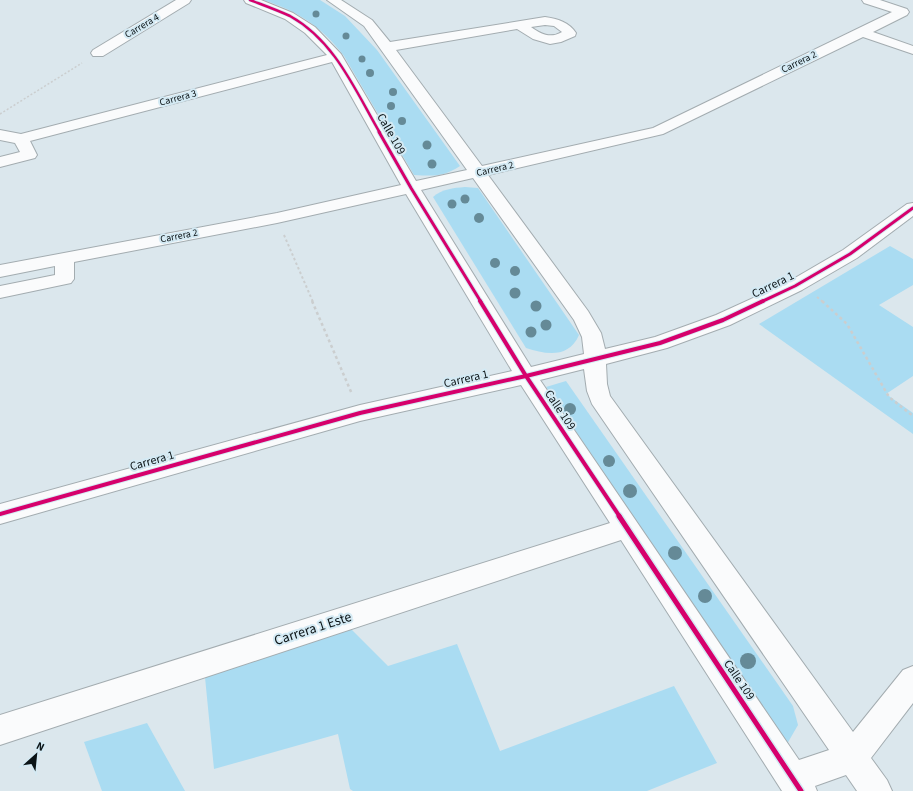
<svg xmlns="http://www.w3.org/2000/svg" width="913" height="791" viewBox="0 0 913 791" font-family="'Source Sans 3',sans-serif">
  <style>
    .green { fill: #aadcf2 }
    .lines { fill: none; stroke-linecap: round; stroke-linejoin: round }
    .minor-casing { stroke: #a3acb0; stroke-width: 2 }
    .path-far2 { stroke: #cbcecf; stroke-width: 1.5; stroke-dasharray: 2 2; stroke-linecap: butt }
    .path-far1 { stroke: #cbcecf; stroke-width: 2; stroke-dasharray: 2.5 2.5; stroke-linecap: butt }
    .path { stroke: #cbcecf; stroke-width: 2.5; stroke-dasharray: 3 3; stroke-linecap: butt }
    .minor { fill: #fafbfc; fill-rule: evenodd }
    .cycleway-far3-casing { stroke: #d4eaf4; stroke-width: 4 }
    .cycleway-far2-casing { stroke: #d4eaf4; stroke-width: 5 }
    .cycleway-far1-casing { stroke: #d4eaf4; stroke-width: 6 }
    .cycleway-casing { stroke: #d4eaf4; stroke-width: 8 }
    .cycleway-far3 { stroke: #d6006c; stroke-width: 2.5 }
    .cycleway-far2 { stroke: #d6006c; stroke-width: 3 }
    .cycleway-far1 { stroke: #d6006c; stroke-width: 4 }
    .cycleway { stroke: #d6006c; stroke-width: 5 }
    .tree { fill: #658a97 }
    .labels { text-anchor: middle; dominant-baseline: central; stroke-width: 4; stroke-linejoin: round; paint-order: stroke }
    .far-street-label { font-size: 10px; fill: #0c1417; stroke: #d4eaf4 }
    .street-label { font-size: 12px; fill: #0c1417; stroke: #d4eaf4 }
    .near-street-label { font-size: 14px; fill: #0c1417; stroke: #d4eaf4 }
  </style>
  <rect width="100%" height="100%" fill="#dbe7ed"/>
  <!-- green -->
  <g class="green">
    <path d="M 263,0 L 320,0 L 345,16 L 377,50 L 460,166 C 443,177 434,176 414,175 L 344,56 C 322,27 298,11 263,0 Z"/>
    <path d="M 465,187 L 478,188 L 579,335 C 569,358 547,355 526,348 L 433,197 C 442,189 453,188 465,187 Z"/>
    <path d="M 890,246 L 913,259 L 913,285 L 879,305 L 913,327 L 913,376 L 886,394 L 913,413 L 913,434 L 759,324 Z"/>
    <path d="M 566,381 L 793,706 L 798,725 L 787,744 L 546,387 Z"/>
    <path d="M 351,629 L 388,666 L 457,644 L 500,751 L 674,686 L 717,763 L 647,791 L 353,791 L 350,789 L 338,734 L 214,769 L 204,667 Z"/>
    <path d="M 147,723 L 185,791 L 102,791 L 84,742 Z"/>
  </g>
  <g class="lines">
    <!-- minor casing -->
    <g class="minor-casing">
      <g id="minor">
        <path d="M 176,0 L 191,0 L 189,3 L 103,56 L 93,56 L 91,53 L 93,50 Z"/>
        <path d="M 244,0 L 261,0 L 293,13 L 315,27 L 341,54 L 416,181 L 467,170 L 364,26 L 327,0 L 341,0 L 372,20 L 390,42 L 545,17 C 558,19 569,22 576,33 L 575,36 L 561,42 L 550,44 L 533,39 L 517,29 L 396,50 L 482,166 L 653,128 L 892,12 L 864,3 L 862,0 L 880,0 L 907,9 L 909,12 L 907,15 L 873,32 L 913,46 L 913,54 L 863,37 L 663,134 L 488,175 L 588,311 L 601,333 L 605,349 L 655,337 L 716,315 L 788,282 L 843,250 L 907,204 L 913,203 L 913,216 L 857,258 L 802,290 L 730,325 L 667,348 L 606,364 L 607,384 L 610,396 L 853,732 L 903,670 L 913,666 L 913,703 L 871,758 L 887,780 L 892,791 L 857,791 L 846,775 L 815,786 L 817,791 L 782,791 L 621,540 L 0,745 L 0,715 L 610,523 L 521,385 L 360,421 L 0,524 L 0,504 L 360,405 L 512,371 L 406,194 L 277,223 L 74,262 L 74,279 L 71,283 L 0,298 L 0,286 L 55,275 L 55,266 L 0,277 L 0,265 L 277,213 L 401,185 L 332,62 L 30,141 L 37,155 L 35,158 L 0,167 L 0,157 L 20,152 L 15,143 L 0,140 L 0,130 L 21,134 L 327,55 L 305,33 L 285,19 L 246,3 ZM 545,25 L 554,26 L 562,32 C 550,39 541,34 531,27 ZM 473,178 L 574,320 L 582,337 L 584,354 L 531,367 L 421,190 ZM 584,369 L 587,391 L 592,404 L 829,750 L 799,760 L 540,380 Z"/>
      </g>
    </g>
    <!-- path-far2 -->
    <path class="path-far2" d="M 0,114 L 82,63"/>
    <!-- path-far1 -->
    <g class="path-far1">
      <path d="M 284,235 L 313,302"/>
      <path d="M 817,297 L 823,302"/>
    </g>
    <!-- path -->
    <g class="path">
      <path d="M 312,301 L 352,394"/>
      <path d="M 822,301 L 847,324 L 889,397 L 913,416"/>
    </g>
    <!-- minor -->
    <use href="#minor" class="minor"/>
    <!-- cycleway-far3 casing -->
    <g class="cycleway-far3-casing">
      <path id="cycleway-far3" d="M 250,0 C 263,5 277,10 290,16 C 335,41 355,90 380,133"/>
    </g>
    <!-- cycleway-far2 casing -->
    <g class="cycleway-far2-casing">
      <g id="cycleway-far2">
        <path d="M 379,132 L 411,188 L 481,302"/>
        <path d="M 761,302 L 795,286 L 850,254 L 913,208"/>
      </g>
    </g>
    <!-- cycleway-far1 casing -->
    <g class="cycleway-far1-casing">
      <g id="cycleway-far1">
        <path d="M 480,301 L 526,376 L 620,517"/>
        <path d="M 0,514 L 360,413 L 526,376 L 660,343 L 723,320 L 763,301"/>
      </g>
    </g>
    <!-- cycleway casing -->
    <g class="cycleway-casing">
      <path id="cycleway" d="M 619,516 L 801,791"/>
    </g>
    <!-- cycleway-far3 -->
    <use href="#cycleway-far3" class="cycleway-far3"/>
    <!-- cycleway-far2 -->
    <use href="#cycleway-far2" class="cycleway-far2"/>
    <!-- cycleway-far1 -->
    <use href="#cycleway-far1" class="cycleway-far1"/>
    <!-- cycleway -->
    <use href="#cycleway" class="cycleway"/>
  </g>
  <!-- trees -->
  <g class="tree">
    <circle cx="316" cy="14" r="3.5"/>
    <circle cx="346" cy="36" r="3.5"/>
    <circle cx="362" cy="59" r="3.5"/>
    <circle cx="370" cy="73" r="4"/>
    <circle cx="393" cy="92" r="4"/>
    <circle cx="391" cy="106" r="4"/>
    <circle cx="402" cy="121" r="4"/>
    <circle cx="427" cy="145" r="4.5"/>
    <circle cx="432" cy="164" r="4.5"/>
    <circle cx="465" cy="199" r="4.5"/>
    <circle cx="452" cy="204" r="4.5"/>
    <circle cx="479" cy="218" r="5"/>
    <circle cx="495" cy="263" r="5"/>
    <circle cx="515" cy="271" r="5"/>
    <circle cx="515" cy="293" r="5.5"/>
    <circle cx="536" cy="306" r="5.5"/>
    <circle cx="546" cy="325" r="5.5"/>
    <circle cx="531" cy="332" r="5.5"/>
    <circle cx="570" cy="409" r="6"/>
    <circle cx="609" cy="461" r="6"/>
    <circle cx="630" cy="491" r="7"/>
    <circle cx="675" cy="553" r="7"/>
    <circle cx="705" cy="596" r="7"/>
    <circle cx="748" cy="661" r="8"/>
  </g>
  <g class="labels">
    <!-- far-street labels -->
    <g class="far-street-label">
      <text transform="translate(142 26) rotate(-31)">Carrera 4</text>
      <text transform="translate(799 62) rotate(-26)">Carrera 2</text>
      <text transform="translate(178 98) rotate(-15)">Carrera 3</text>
      <text transform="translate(495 169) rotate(-13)">Carrera 2</text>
      <text transform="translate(179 236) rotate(-11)">Carrera 2</text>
    </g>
    <!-- street labels -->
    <g class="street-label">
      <text transform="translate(391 134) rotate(60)">Calle 109</text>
      <text transform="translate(773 285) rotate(-26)">Carrera 1</text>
      <text transform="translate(466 379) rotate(-13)">Carrera 1</text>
      <text transform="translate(560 410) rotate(56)">Calle 109</text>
      <text transform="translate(152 461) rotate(-16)">Carrera 1</text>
      <text transform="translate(739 680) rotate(56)">Calle 109</text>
    </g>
    <!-- near-street labels -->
    <g class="near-street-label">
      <text transform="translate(313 629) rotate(-18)">Carrera 1 Este</text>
    </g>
  </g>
  <!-- north arrow -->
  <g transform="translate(36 755) rotate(27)" stroke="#d4eaf4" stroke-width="3" paint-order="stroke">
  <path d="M0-3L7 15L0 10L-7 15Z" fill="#0c1417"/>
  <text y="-6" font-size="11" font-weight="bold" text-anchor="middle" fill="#0c1417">N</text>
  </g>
</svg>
